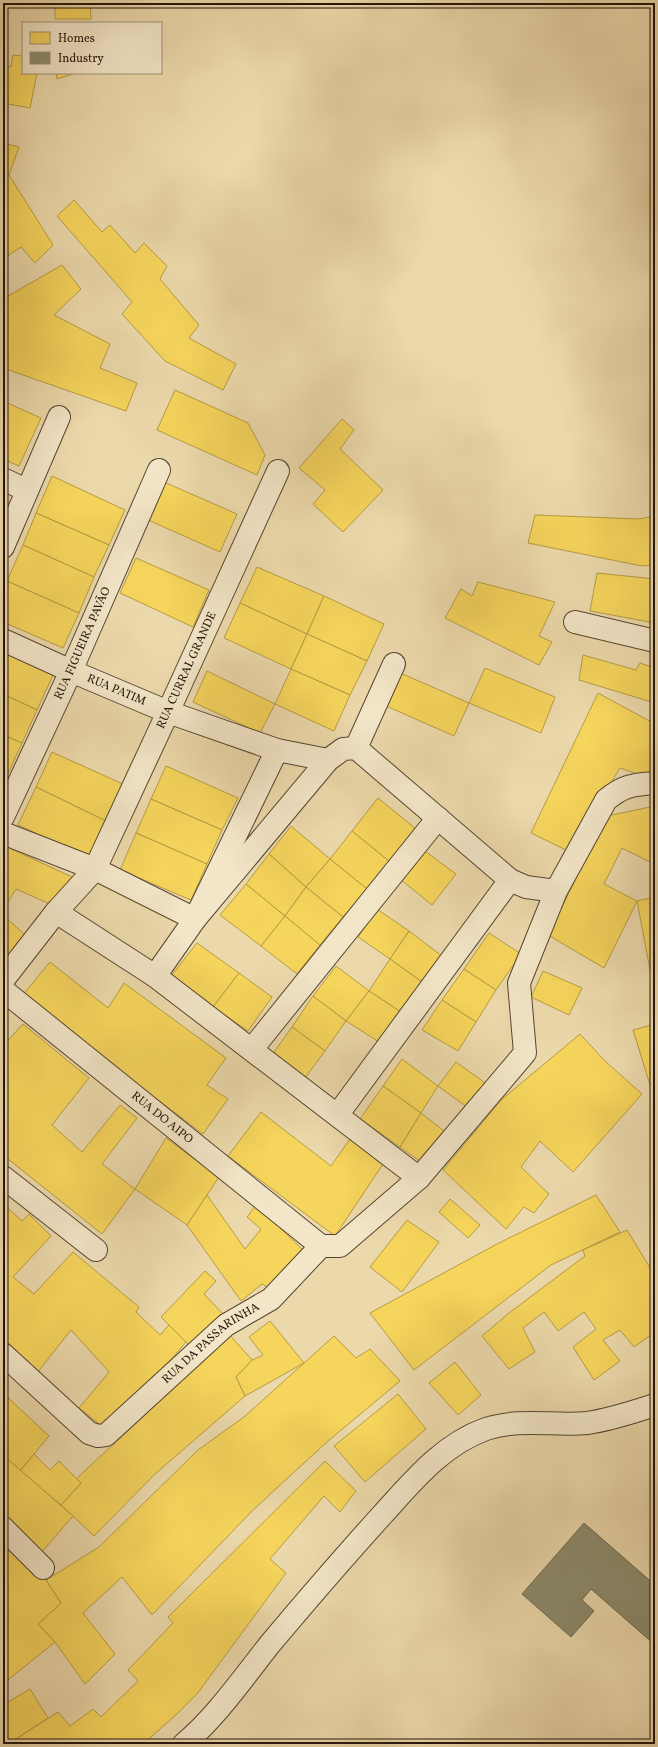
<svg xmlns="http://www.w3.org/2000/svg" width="658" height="1747" viewBox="0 0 658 1747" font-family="Vollkorn,serif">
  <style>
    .homes { fill: #f6d55c; stroke: #b69b43 }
    .industry { fill: #8c8c6e; stroke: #6c6850 }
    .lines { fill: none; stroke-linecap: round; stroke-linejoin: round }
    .minor-casing { stroke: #544532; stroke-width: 24 }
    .minor { stroke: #f3e6c8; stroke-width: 22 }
    .labels { text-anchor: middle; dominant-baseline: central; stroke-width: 4; stroke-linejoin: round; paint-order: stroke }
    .street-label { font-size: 12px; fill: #22140a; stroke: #f3e6c8 }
  </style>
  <rect width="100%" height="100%" fill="#ecd9ab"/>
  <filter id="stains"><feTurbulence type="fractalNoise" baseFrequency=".005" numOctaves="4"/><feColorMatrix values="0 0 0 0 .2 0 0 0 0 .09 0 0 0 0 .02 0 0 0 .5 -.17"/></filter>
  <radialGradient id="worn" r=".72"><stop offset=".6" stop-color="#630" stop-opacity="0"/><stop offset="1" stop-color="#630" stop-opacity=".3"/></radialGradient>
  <!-- homes -->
  <g class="homes">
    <path d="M 55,3 L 90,3 L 91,19 L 55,19 Z"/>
    <path d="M 13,55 L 23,56 L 23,73 L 37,73 L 30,108 L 3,103 L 3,65 L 11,67 Z"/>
    <path d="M 56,73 L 76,73 L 57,79 Z"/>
    <path d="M 3,143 L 19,147 L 9,175 L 53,245 L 35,263 L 21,247 L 3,259 Z"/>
    <path d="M 74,200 L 102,232 L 110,225 L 135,253 L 144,243 L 167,266 L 160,279 L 199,325 L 189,338 L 236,364 L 223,390 L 165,361 L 122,314 L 132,302 L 57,216 Z"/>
    <path d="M 62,265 L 81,289 L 54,315 L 110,344 L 100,368 L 137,383 L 126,411 L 3,368 L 3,299 Z"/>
    <path d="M 175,390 L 248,423 L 265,455 L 257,475 L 157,430 Z"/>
    <path d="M 3,401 L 41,418 L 19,466 L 3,459 Z"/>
    <path d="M 342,419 L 354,430 L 340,449 L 383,490 L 343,532 L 313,504 L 325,490 L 299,468 Z"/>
    <path d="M 52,476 L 125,510 L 109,545 L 36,513 Z"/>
    <path d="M 164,482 L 237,514 L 220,552 L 148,520 Z"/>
    <path d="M 36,513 L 109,545 L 94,577 L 23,545 Z"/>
    <path d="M 535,515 L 639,519 L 655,516 L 655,565 L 642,566 L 528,543 Z"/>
    <path d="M 23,545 L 94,577 L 79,613 L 7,581 Z"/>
    <path d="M 136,558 L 209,590 L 193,627 L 120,593 Z"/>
    <path d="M 257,567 L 324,596 L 307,634 L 240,603 Z"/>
    <path d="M 597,573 L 655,579 L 655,623 L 590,611 Z"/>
    <path d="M 7,581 L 79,613 L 63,648 L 3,622 L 3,590 Z"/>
    <path d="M 478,582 L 555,602 L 539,636 L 552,642 L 539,665 L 445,618 L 461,589 L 472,596 Z"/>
    <path d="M 324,596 L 384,624 L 367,661 L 307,634 Z"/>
    <path d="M 240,603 L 307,634 L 291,669 L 224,638 Z"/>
    <path d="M 307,634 L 367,661 L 350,695 L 291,669 Z"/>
    <path d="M 3,653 L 53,675 L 37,710 L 3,694 Z"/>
    <path d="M 583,655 L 636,670 L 640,663 L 655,668 L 655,703 L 579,680 Z"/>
    <path d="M 485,668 L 555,697 L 541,733 L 469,703 Z"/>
    <path d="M 291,669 L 350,695 L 334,731 L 275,704 Z"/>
    <path d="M 207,671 L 275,704 L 260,733 L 193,702 Z"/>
    <path d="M 398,672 L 469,703 L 454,736 L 384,705 Z"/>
    <path d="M 598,693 L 655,724 L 655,780 L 620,768 L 570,852 L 531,833 Z"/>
    <path d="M 3,694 L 37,710 L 22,743 L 3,735 Z"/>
    <path d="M 3,735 L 22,743 L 6,778 L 3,776 Z"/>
    <path d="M 52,752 L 125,785 L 108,822 L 36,787 Z"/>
    <path d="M 166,766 L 238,798 L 222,830 L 151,799 Z"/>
    <path d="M 36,787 L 108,822 L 91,859 L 18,825 Z"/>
    <path d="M 378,798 L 416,829 L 390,862 L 352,831 Z"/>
    <path d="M 151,799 L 222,830 L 207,864 L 136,833 Z"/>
    <path d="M 650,807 L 655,816 L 655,861 L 654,864 L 622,848 L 604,884 L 637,901 L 604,968 L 548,935 L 607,816 Z"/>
    <path d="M 291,826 L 330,859 L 306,887 L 269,854 Z"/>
    <path d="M 352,831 L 390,862 L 367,889 L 330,859 Z"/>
    <path d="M 136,833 L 207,864 L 191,900 L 120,870 Z"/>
    <path d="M 3,845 L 72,877 L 50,904 L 16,889 L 3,910 Z"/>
    <path d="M 422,849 L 456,874 L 432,905 L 400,879 Z"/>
    <path d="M 269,854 L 306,887 L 285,916 L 246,884 Z"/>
    <path d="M 330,859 L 367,889 L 343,917 L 306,887 Z"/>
    <path d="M 246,884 L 285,916 L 261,946 L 220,915 Z"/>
    <path d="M 306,887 L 343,917 L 320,945 L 285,916 Z"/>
    <path d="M 655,897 L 655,969 L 650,970 L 637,901 Z"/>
    <path d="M 377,909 L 409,931 L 390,959 L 358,937 Z"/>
    <path d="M 3,915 L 25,935 L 3,962 Z"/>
    <path d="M 285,916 L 320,945 L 297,974 L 261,946 Z"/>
    <path d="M 409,931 L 442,956 L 422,982 L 390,959 Z"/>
    <path d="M 489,933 L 521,954 L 496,990 L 464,969 Z"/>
    <path d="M 197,943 L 239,973 L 213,1007 L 171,976 Z"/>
    <path d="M 390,959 L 422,982 L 401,1012 L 369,991 Z"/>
    <path d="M 50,962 L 108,1008 L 124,983 L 226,1058 L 207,1085 L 228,1099 L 203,1134 L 21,997 Z"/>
    <path d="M 336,966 L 369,991 L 346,1021 L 313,996 Z"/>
    <path d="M 464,969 L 496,990 L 476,1022 L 442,1000 Z"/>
    <path d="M 543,971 L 582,988 L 569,1015 L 531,997 Z"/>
    <path d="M 239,973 L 272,997 L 248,1031 L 213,1007 Z"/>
    <path d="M 369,991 L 401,1012 L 379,1042 L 346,1021 Z"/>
    <path d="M 313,996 L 346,1021 L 325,1051 L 292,1027 Z"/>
    <path d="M 442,1000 L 476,1022 L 458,1051 L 422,1030 Z"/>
    <path d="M 23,1024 L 89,1078 L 52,1125 L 82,1152 L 120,1105 L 137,1118 L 102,1164 L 135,1189 L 102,1234 L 3,1155 L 3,1046 Z"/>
    <path d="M 655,1024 L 655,1101 L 633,1030 Z"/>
    <path d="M 292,1027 L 325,1051 L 305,1078 L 272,1055 Z"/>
    <path d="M 580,1034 L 605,1061 L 642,1094 L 573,1172 L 540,1141 L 521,1167 L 549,1194 L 534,1213 L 524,1207 L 506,1229 L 443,1170 L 501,1100 Z"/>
    <path d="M 402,1059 L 438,1086 L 421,1113 L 383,1086 Z"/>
    <path d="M 456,1062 L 488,1085 L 471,1110 L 438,1086 Z"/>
    <path d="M 383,1086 L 421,1113 L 400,1147 L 360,1119 Z"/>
    <path d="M 261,1112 L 331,1166 L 352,1136 L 385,1161 L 335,1236 L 228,1156 Z"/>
    <path d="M 421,1113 L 448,1134 L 424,1164 L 400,1147 Z"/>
    <path d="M 166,1138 L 219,1177 L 187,1225 L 135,1189 Z"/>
    <path d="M 207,1195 L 245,1249 L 261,1229 L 247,1217 L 256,1205 L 304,1251 L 272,1290 L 262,1284 L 241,1301 L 187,1225 Z"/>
    <path d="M 596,1195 L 620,1232 L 551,1265 L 414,1370 L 370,1313 L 497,1244 Z"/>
    <path d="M 450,1199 L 480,1225 L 468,1238 L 439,1212 Z"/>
    <path d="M 3,1204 L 22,1221 L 29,1214 L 51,1236 L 13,1277 L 34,1294 L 73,1252 L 139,1307 L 136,1312 L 160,1335 L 169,1325 L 186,1342 L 150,1384 L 104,1428 L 79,1408 L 109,1372 L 71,1330 L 37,1373 L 3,1339 Z"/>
    <path d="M 407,1220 L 439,1242 L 402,1292 L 370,1267 Z"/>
    <path d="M 627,1230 L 655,1276 L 655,1332 L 634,1347 L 620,1330 L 603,1340 L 620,1361 L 594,1380 L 573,1347 L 596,1329 L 584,1312 L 558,1331 L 544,1312 L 523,1328 L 535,1352 L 509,1369 L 482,1336 L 509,1313 L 585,1256 L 583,1250 Z"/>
    <path d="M 205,1271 L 216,1281 L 204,1294 L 224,1315 L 192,1348 L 161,1317 Z"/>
    <path d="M 270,1321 L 304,1363 L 245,1396 L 236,1377 L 252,1360 L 263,1355 L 249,1337 Z"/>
    <path d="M 228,1333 L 252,1360 L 236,1377 L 245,1396 L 155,1474 L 94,1536 L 61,1505 L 81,1483 L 76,1479 L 147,1413 L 171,1384 Z"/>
    <path d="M 334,1336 L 356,1358 L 370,1349 L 400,1381 L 328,1441 L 253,1510 L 152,1615 L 122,1577 L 83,1613 L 115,1654 L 85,1684 L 55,1642 L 38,1624 L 61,1603 L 46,1580 L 99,1547 L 198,1450 L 244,1417 Z"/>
    <path d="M 455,1362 L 481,1395 L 458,1415 L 429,1383 Z"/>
    <path d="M 3,1393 L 49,1436 L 20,1471 L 3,1455 Z"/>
    <path d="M 398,1394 L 426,1429 L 365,1482 L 334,1446 Z"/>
    <path d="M 34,1454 L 50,1470 L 59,1461 L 81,1483 L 61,1505 L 20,1471 Z"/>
    <path d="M 3,1455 L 73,1516 L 41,1553 L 3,1516 Z"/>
    <path d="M 325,1461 L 356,1491 L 340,1512 L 324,1496 L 270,1559 L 286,1573 L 197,1694 L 176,1715 L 143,1744 L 8,1744 L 58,1712 L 70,1726 L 93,1709 L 101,1717 L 138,1681 L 128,1670 L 173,1623 L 168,1617 Z"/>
    <path d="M 3,1540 L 46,1580 L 61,1603 L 38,1624 L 55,1642 L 3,1684 Z"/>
    <path d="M 30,1689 L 48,1718 L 8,1744 L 3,1744 L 3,1705 Z"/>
  </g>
  <!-- industry -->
  <path class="industry" d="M 584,1523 L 655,1585 L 655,1645 L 591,1589 L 582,1600 L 594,1611 L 571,1637 L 522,1594 Z"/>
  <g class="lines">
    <!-- minor casing -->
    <g class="minor-casing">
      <g id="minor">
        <path d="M 3,479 L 26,490"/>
        <path d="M 3,547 L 59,417"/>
        <path d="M 575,622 L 655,641"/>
        <path id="s1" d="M 3,640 L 71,671 L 168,712 L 277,750"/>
        <path d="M 356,748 L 394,664"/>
        <path id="s2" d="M 3,817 L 71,671 L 159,470"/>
        <path d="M 3,833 L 95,869 L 195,919 L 328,760 L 343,749 L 356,748 L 510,880 L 526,887 L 556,891 L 606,800 C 624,785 633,785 655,783"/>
        <path d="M 56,912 L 155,976 L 195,919 L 277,750 L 328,760"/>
        <path d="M 155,976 L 419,1178"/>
        <path id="s3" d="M 3,980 L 56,912 L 95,869 L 168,712 L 278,471"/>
        <path id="s4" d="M 3,990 L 321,1246"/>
        <path d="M 252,1049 L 438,818"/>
        <path d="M 338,1114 L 510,880"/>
        <path d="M 3,1177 L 96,1250"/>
        <path d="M 321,1246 L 340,1246 L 419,1178 L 525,1053 L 519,983 L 556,891"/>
        <path id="s5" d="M 3,1354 L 89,1433 L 98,1436 L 106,1435 L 226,1325 L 271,1299 L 321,1246"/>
        <path d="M 3,1528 L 43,1568"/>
        <path d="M 184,1744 C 217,1716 243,1678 270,1644 C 307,1600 344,1557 383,1514 C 413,1481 443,1444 486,1429 C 519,1418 553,1426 587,1423 C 610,1420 633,1412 655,1405"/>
      </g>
    </g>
    <!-- minor -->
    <use href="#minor" class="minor"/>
  </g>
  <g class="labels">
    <!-- street labels -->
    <g class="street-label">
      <text stroke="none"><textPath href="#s2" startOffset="191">RUA FIGUEIRA PAVÃO</textPath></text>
      <text stroke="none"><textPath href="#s3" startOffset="363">RUA CURRAL GRANDE</textPath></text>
      <text stroke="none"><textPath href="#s1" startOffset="124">RUA PATIM</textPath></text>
      <text stroke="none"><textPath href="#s4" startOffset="204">RUA DO AIPO</textPath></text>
      <text stroke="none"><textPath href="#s5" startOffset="274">RUA DA PASSARINHA</textPath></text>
    </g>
  </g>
  <!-- margin -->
  <rect width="658" height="1747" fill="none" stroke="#ecd9ab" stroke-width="16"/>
  <rect x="4" y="4" width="650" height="1739" fill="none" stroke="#22140a" stroke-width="2"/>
  <rect x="8" y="8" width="642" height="1731" fill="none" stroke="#22140a"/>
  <!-- legend -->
  <rect x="22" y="22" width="140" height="52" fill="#f3e6c8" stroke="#9f927c"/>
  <rect x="30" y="32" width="20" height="12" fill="#f6d55c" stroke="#9f927c"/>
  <text x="58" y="42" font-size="12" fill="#22140a">Homes</text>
  <rect x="30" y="52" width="20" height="12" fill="#8c8c6e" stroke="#9f927c"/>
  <text x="58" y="62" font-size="12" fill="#22140a">Industry</text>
  <rect width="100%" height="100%" filter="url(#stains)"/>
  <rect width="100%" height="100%" fill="url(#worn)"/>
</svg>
